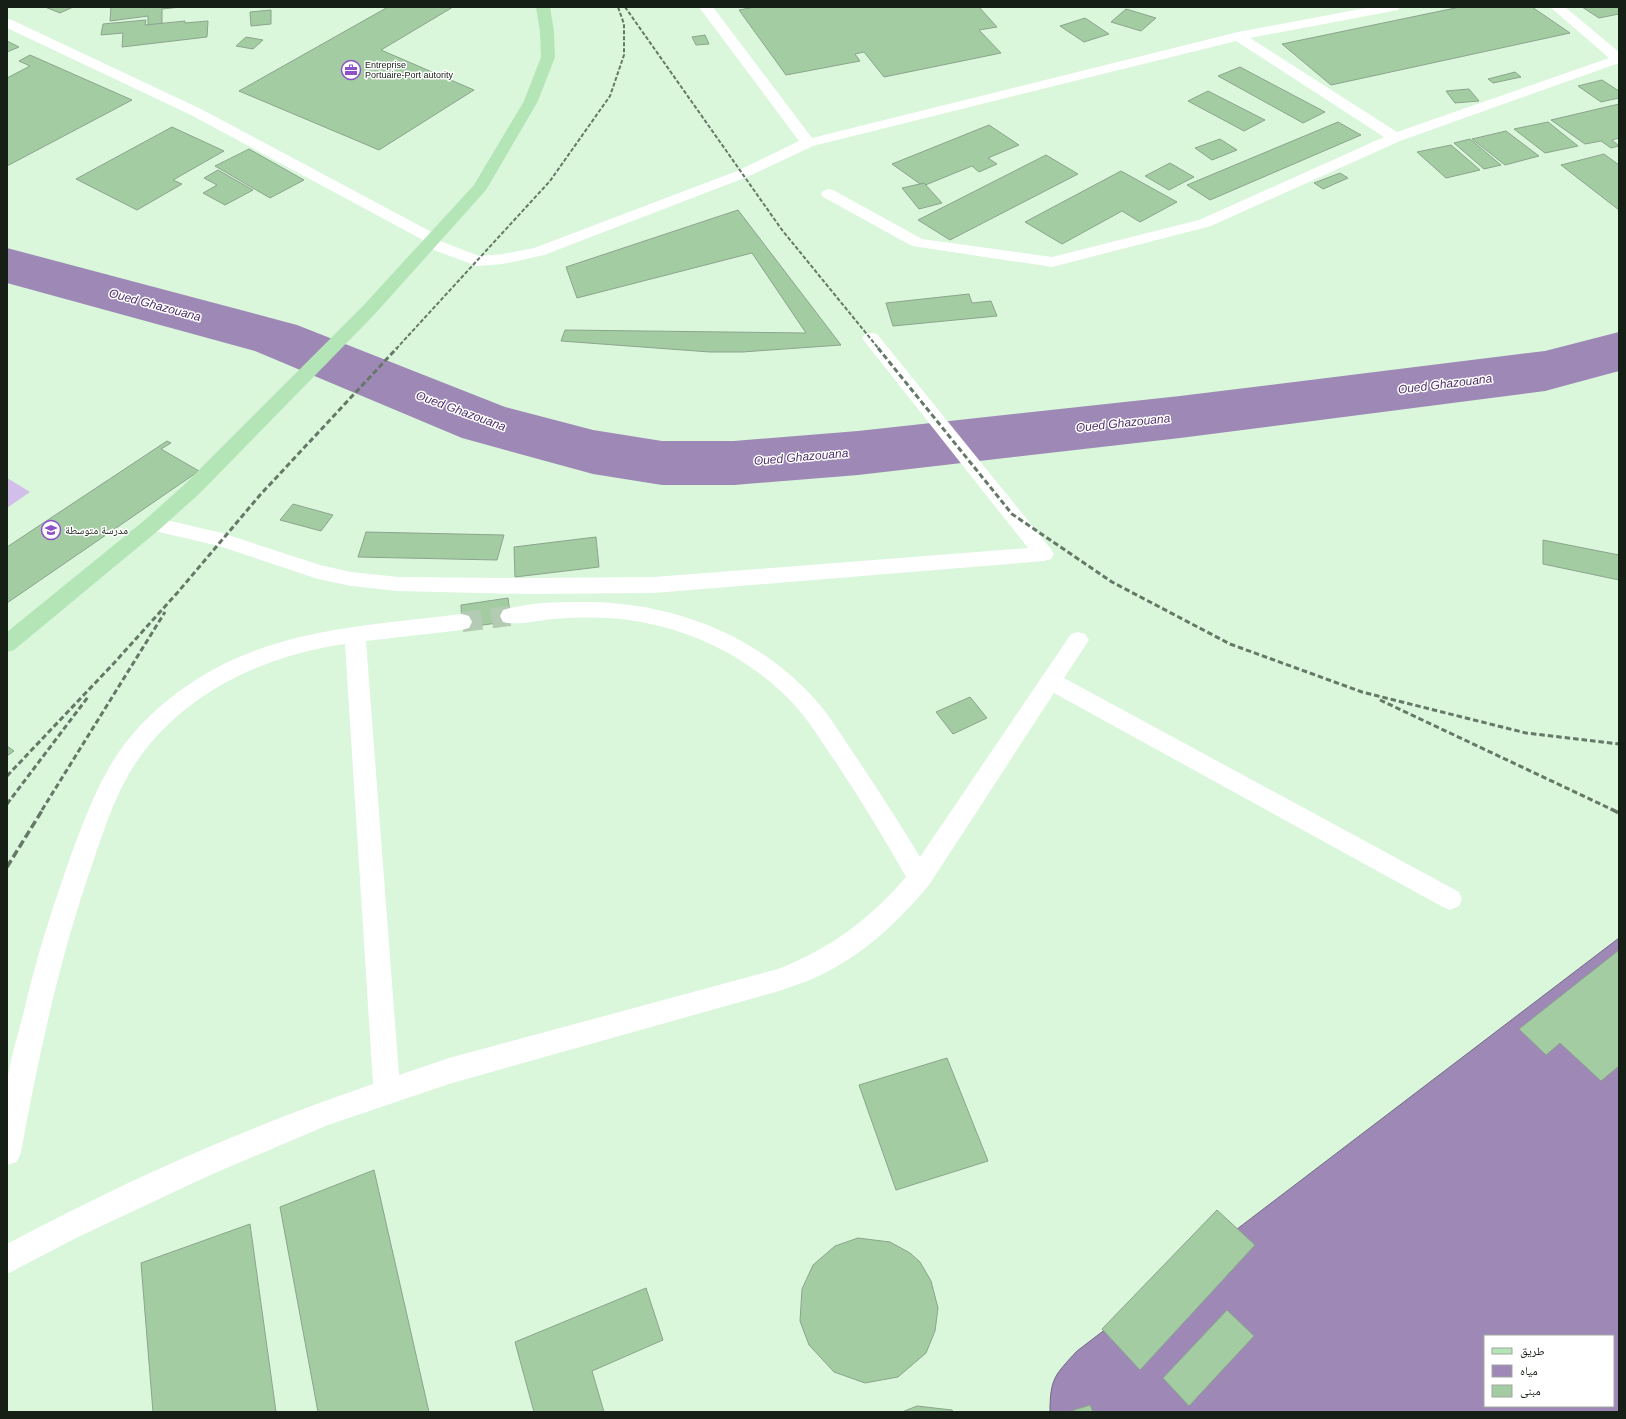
<svg xmlns="http://www.w3.org/2000/svg" width="1626" height="1419" viewBox="0 0 1626 1419" font-family="Arial,'Noto Naskh Arabic',sans-serif">
  <style>
    .green { fill: #d1bee9 }
    .water { fill: #9d88b6; stroke: #746886; fill-rule: evenodd }
    .lines { fill: none; stroke-linecap: round; stroke-linejoin: round }
    .river { fill: #9d88b6; fill-rule: evenodd }
    .building { fill: #a3cca3; stroke: #8ba58c }
    .minor-tunnel { stroke: #b3cbb3; stroke-width: 20; stroke-dasharray: 20 10; stroke-linecap: butt }
    .minor { fill: #fff; fill-rule: evenodd }
    .major { fill: #b3e5b6; fill-rule: evenodd }
    .rail-far2 { stroke: #667867; stroke-width: 2; stroke-dasharray: 4 2; stroke-linecap: butt }
    .rail-far1 { stroke: #667867; stroke-width: 3; stroke-dasharray: 5.5 3; stroke-linecap: butt }
    .rail { stroke: #667867; stroke-width: 3.5; stroke-dasharray: 8 3.5; stroke-linecap: butt }
    .labels { text-anchor: middle; dominant-baseline: central; stroke-width: 3; stroke-linejoin: round; paint-order: stroke }
    .far-poi-label { font-size: 9px; fill: #151f15; stroke: #fff; text-anchor: start }
    .poi-label { font-size: 11px; fill: #151f15; stroke: #fff; text-anchor: start }
    .water-label { font-size: 12px; font-style: italic; fill: #4e306b; stroke: #fff }
  </style>
  <rect width="100%" height="100%" fill="#daf6db"/>
  <!-- green -->
  <path class="green" d="M 7,478 L 30,492 L 7,508 Z"/>
  <!-- water -->
  <path class="water" d="M 1619,938 L 1619,1412 L 1050,1412 C 1050,1378 1055,1375 1077,1351 ZM 1485,1336 L 1613,1336 L 1613,1406 L 1485,1406 Z"/>
  <g class="lines">
    <!-- river -->
    <path class="river" d="M 7,248 L 297,325 L 505,407 L 593,430 L 662,441 L 734,441 L 858,431 L 1180,396 L 1545,351 L 1619,332 L 1619,371 L 1545,391 L 1180,438 L 858,475 L 734,485 L 662,485 L 593,474 L 462,438 L 255,351 L 7,283 Z"/>
  </g>
  <!-- building -->
  <g class="building">
    <path d="M 45,7 L 73,7 L 60,13 Z"/>
    <path d="M 111,7 L 181,7 L 162,9 L 162,25 L 148,26 L 148,16 L 110,21 Z"/>
    <path d="M 388,7 L 453,7 L 381,50 L 474,90 L 379,150 L 239,91 Z"/>
    <path d="M 755,7 L 979,7 L 997,27 L 979,30 L 1001,53 L 884,77 L 864,52 L 855,54 L 860,61 L 786,75 L 739,10 Z"/>
    <path d="M 1460,7 L 1532,7 L 1570,33 L 1331,85 L 1282,44 Z"/>
    <path d="M 1582,7 L 1619,7 L 1619,14 L 1599,18 Z"/>
    <path d="M 1126,9 L 1156,18 L 1141,31 L 1111,22 Z"/>
    <path d="M 271,10 L 271,24 L 251,26 L 250,12 Z"/>
    <path d="M 1085,18 L 1109,34 L 1084,42 L 1060,26 Z"/>
    <path d="M 146,20 L 145,25 L 185,21 L 185,23 L 208,21 L 207,37 L 122,47 L 123,33 L 101,35 L 103,24 Z"/>
    <path d="M 705,35 L 709,44 L 696,45 L 692,37 Z"/>
    <path d="M 246,37 L 263,40 L 253,49 L 236,46 Z"/>
    <path d="M 7,41 L 19,47 L 7,52 Z"/>
    <path d="M 30,55 L 132,100 L 7,166 L 7,78 L 30,66 L 19,61 Z"/>
    <path d="M 1240,67 L 1325,112 L 1303,123 L 1218,76 Z"/>
    <path d="M 1515,72 L 1521,77 L 1493,83 L 1488,79 Z"/>
    <path d="M 1602,80 L 1619,91 L 1619,98 L 1601,102 L 1578,86 Z"/>
    <path d="M 1469,89 L 1479,101 L 1455,103 L 1446,91 Z"/>
    <path d="M 1208,91 L 1265,120 L 1244,131 L 1188,101 Z"/>
    <path d="M 1619,104 L 1619,138 L 1612,140 L 1619,146 L 1611,148 L 1601,141 L 1585,144 L 1551,120 Z"/>
    <path d="M 1338,122 L 1361,135 L 1210,200 L 1187,185 Z"/>
    <path d="M 1548,122 L 1578,146 L 1545,153 L 1514,129 Z"/>
    <path d="M 989,125 L 1019,145 L 988,158 L 997,164 L 979,172 L 972,166 L 923,186 L 892,164 Z"/>
    <path d="M 172,127 L 224,151 L 173,180 L 182,184 L 137,210 L 76,179 Z"/>
    <path d="M 1506,131 L 1539,156 L 1505,165 L 1472,139 Z"/>
    <path d="M 1220,139 L 1237,150 L 1212,160 L 1195,148 Z"/>
    <path d="M 1470,139 L 1501,165 L 1484,169 L 1454,143 Z"/>
    <path d="M 1451,145 L 1480,170 L 1446,178 L 1417,152 Z"/>
    <path d="M 249,149 L 304,180 L 270,198 L 215,166 Z"/>
    <path d="M 1604,154 L 1619,165 L 1619,210 L 1561,165 Z"/>
    <path d="M 1046,155 L 1078,174 L 950,240 L 918,220 Z"/>
    <path d="M 1170,163 L 1194,177 L 1169,190 L 1145,176 Z"/>
    <path d="M 218,170 L 253,190 L 225,205 L 203,193 L 217,185 L 204,178 Z"/>
    <path d="M 1121,171 L 1177,202 L 1140,222 L 1122,211 L 1062,244 L 1025,222 Z"/>
    <path d="M 1340,173 L 1348,178 L 1323,189 L 1314,183 Z"/>
    <path d="M 924,183 L 942,203 L 919,209 L 902,188 Z"/>
    <path d="M 738,210 L 841,345 L 742,352 L 710,352 L 561,341 L 565,330 L 806,333 L 752,253 L 577,298 L 566,267 Z"/>
    <path d="M 969,294 L 972,303 L 991,301 L 997,316 L 893,326 L 886,303 Z"/>
    <path d="M 167,441 L 171,443 L 161,449 L 199,471 L 7,603 L 7,547 Z"/>
    <path d="M 293,504 L 333,515 L 321,531 L 280,520 Z"/>
    <path d="M 366,532 L 504,535 L 497,560 L 358,557 Z"/>
    <path d="M 596,537 L 599,567 L 515,577 L 514,547 Z"/>
    <path d="M 1543,540 L 1619,555 L 1619,580 L 1543,564 Z"/>
    <path d="M 508,598 L 511,621 L 462,628 L 461,605 Z"/>
    <path d="M 970,697 L 987,718 L 953,734 L 936,712 Z"/>
    <path d="M 7,746 L 14,751 L 7,756 Z"/>
    <path d="M 1619,950 L 1619,1066 L 1601,1081 L 1560,1043 L 1546,1055 L 1519,1029 Z"/>
    <path d="M 947,1058 L 988,1161 L 896,1190 L 859,1085 Z"/>
    <path d="M 374,1170 L 429,1412 L 318,1412 L 280,1207 Z"/>
    <path d="M 1217,1210 L 1255,1245 L 1140,1370 L 1102,1329 Z"/>
    <path d="M 250,1224 L 276,1412 L 153,1412 L 141,1263 Z"/>
    <path d="M 858,1238 L 890,1242 L 910,1253 L 920,1262 L 931,1281 L 938,1308 L 935,1331 L 926,1353 L 898,1377 L 865,1383 L 834,1372 L 809,1345 L 800,1321 L 802,1289 L 813,1265 L 835,1246 Z"/>
    <path d="M 646,1288 L 663,1340 L 592,1371 L 604,1412 L 534,1412 L 515,1342 Z"/>
    <path d="M 1227,1310 L 1254,1336 L 1189,1406 L 1163,1378 Z"/>
    <path d="M 1090,1405 L 1093,1412 L 1068,1412 Z"/>
    <path d="M 917,1406 L 952,1410 L 954,1412 L 902,1412 Z"/>
  </g>
  <g class="lines">
    <!-- minor-tunnel -->
    <path class="minor-tunnel" d="M 462,622 L 510,616"/>
    <!-- minor -->
    <g class="minor">
      <path d="M 699,7 L 713,7 L 812,138 L 1238,32 L 1371,7 L 1400,7 L 1398,10 L 1393,11 L 1250,38 L 1397,132 L 1609,58 L 1550,7 L 1565,7 L 1619,52 L 1619,63 L 1400,141 L 1211,226 L 1052,267 L 912,246 L 823,197 L 821,194 L 823,191 L 829,189 L 835,191 L 922,239 L 1052,257 L 1199,220 L 1384,137 L 1236,41 L 813,146 L 747,177 L 544,255 L 503,264 L 477,266 L 423,246 L 421,243 L 423,240 L 191,115 L 7,28 L 7,19 L 12,20 L 201,109 L 439,236 L 441,239 L 440,241 L 479,256 L 503,254 L 534,248 L 737,171 L 799,141 Z"/>
      <path d="M 871,333 L 877,334 L 1051,549 L 1054,554 L 1051,559 L 1044,561 L 654,593 L 526,594 L 398,591 L 351,586 L 318,579 L 219,546 L 146,529 L 143,524 L 146,519 L 153,517 L 222,533 L 320,565 L 351,572 L 398,577 L 526,578 L 654,577 L 1028,548 L 865,342 L 862,338 L 865,334 Z"/>
      <path d="M 589,602 C 672,603 755,634 812,696 C 826,711 837,728 848,745 C 873,782 897,819 920,857 L 1071,634 L 1078,632 L 1085,634 L 1089,640 L 1064,678 L 1459,892 L 1462,899 L 1459,906 L 1450,910 L 1441,906 L 1054,693 L 929,885 C 897,923 863,955 819,976 C 806,982 792,986 779,991 L 449,1084 L 328,1125 L 208,1176 L 76,1238 L 7,1274 L 7,1244 C 124,1181 247,1127 373,1084 L 345,644 C 267,655 190,690 142,754 C 118,786 106,824 93,862 C 60,956 39,1054 21,1152 L 17,1162 L 7,1165 C 7,1148 7,1130 7,1112 C 7,1103 6,1093 7,1083 C 10,1059 18,1035 24,1011 C 36,958 53,906 71,855 C 86,815 101,774 127,741 C 153,708 189,681 226,663 C 300,627 382,624 462,614 L 469,616 L 472,622 L 469,628 L 462,630 L 366,641 L 399,1075 L 449,1058 L 778,969 C 830,949 871,918 906,877 C 883,836 859,797 833,758 C 821,741 811,724 798,709 C 755,660 693,629 629,620 C 604,617 579,617 554,619 C 538,620 518,626 503,622 L 500,616 L 503,610 C 529,602 561,602 589,602 Z"/>
    </g>
    <!-- major -->
    <path class="major" d="M 536,7 L 550,7 L 554,32 L 555,57 L 538,101 L 486,190 L 374,315 L 199,494 L 160,529 L 14,650 L 7,652 L 7,632 L 146,519 L 185,484 L 362,307 L 474,185 L 524,101 L 541,57 L 540,32 Z"/>
    <!-- rail-far2 -->
    <g class="rail-far2">
      <path d="M 625,7 L 782,230 L 879,349"/>
      <path d="M 396,349 L 550,181 L 610,96 L 624,55 L 624,24 L 618,7"/>
    </g>
    <!-- rail-far1 -->
    <g class="rail-far1">
      <path d="M 878,348 L 1012,514 L 1112,582 L 1230,644 L 1362,692 L 1526,733 L 1619,744"/>
      <path d="M 1380,700 L 1613,810"/>
      <path d="M 7,776 L 115,662 L 178,592 L 260,495 L 397,348"/>
      <path d="M 7,804 L 88,697"/>
      <path d="M 42,810 L 165,612"/>
    </g>
    <!-- rail -->
    <g class="rail">
      <path d="M 1611,809 L 1619,813"/>
      <path d="M 7,867 L 43,809"/>
    </g>
  </g>
  <!-- icons -->
  <defs>
    <g id="office-ring" transform="scale(1)"><circle r="9.5" fill="#fff" stroke="#8f51c7" stroke-width="1.5"/><path d="M-6-3h4V-5.5h4V-3h4V5H-6ZM-1-4.5V-3h2v-1.5ZM-6 0V1H6V0Z" fill="#8f51c7"/></g>
    <g id="school-ring" transform="scale(1)"><circle r="9.5" fill="#fff" stroke="#8f51c7" stroke-width="1.5"/><path d="M0-5L7-2L0 1L-7-2ZM-4 1L0 2.5L4 1V4Q0 6-4 4Z" fill="#8f51c7"/></g>
  </defs>
  <g fill-rule="evenodd">
    <use href="#office-ring" x="351" y="70"/>
    <use href="#school-ring" x="51" y="530"/>
  </g>
  <g class="labels">
    <!-- far-poi labels -->
    <g class="far-poi-label">
      <text x="365" y="65">Entreprise<tspan x="365" dy="10">Portuaire-Port autority</tspan></text>
    </g>
    <!-- poi labels -->
    <g class="poi-label">
      <text x="65" y="530">مدرسة متوسطة</text>
    </g>
    <!-- water labels -->
    <g class="water-label">
      <text transform="translate(155 305) rotate(15)">Oued Ghazouana</text>
      <text transform="translate(1445 384) rotate(-7)">Oued Ghazouana</text>
      <text transform="translate(461 411) rotate(20)">Oued Ghazouana</text>
      <text transform="translate(1123 423) rotate(-6)">Oued Ghazouana</text>
      <text transform="translate(801 457) rotate(-5)">Oued Ghazouana</text>
    </g>
  </g>
  <!-- border -->
  <rect width="1626" height="1419" fill="none" stroke="#151f15" stroke-width="16"/>
  <!-- legend -->
  <rect x="1484" y="1335" width="130" height="72" fill="#ffffff" stroke="#a1a5a1"/>
  <rect x="1492" y="1348" width="20" height="6" fill="#b3e5b6" stroke="#a1a5a1"/>
  <text x="1520" y="1355" font-size="12" fill="#151f15">طريق</text>
  <rect x="1492" y="1365" width="20" height="12" fill="#9d88b6" stroke="#a1a5a1"/>
  <text x="1520" y="1375" font-size="12" fill="#151f15">مياه</text>
  <rect x="1492" y="1385" width="20" height="12" fill="#a3cca3" stroke="#a1a5a1"/>
  <text x="1520" y="1395" font-size="12" fill="#151f15">مبنى</text>
</svg>
